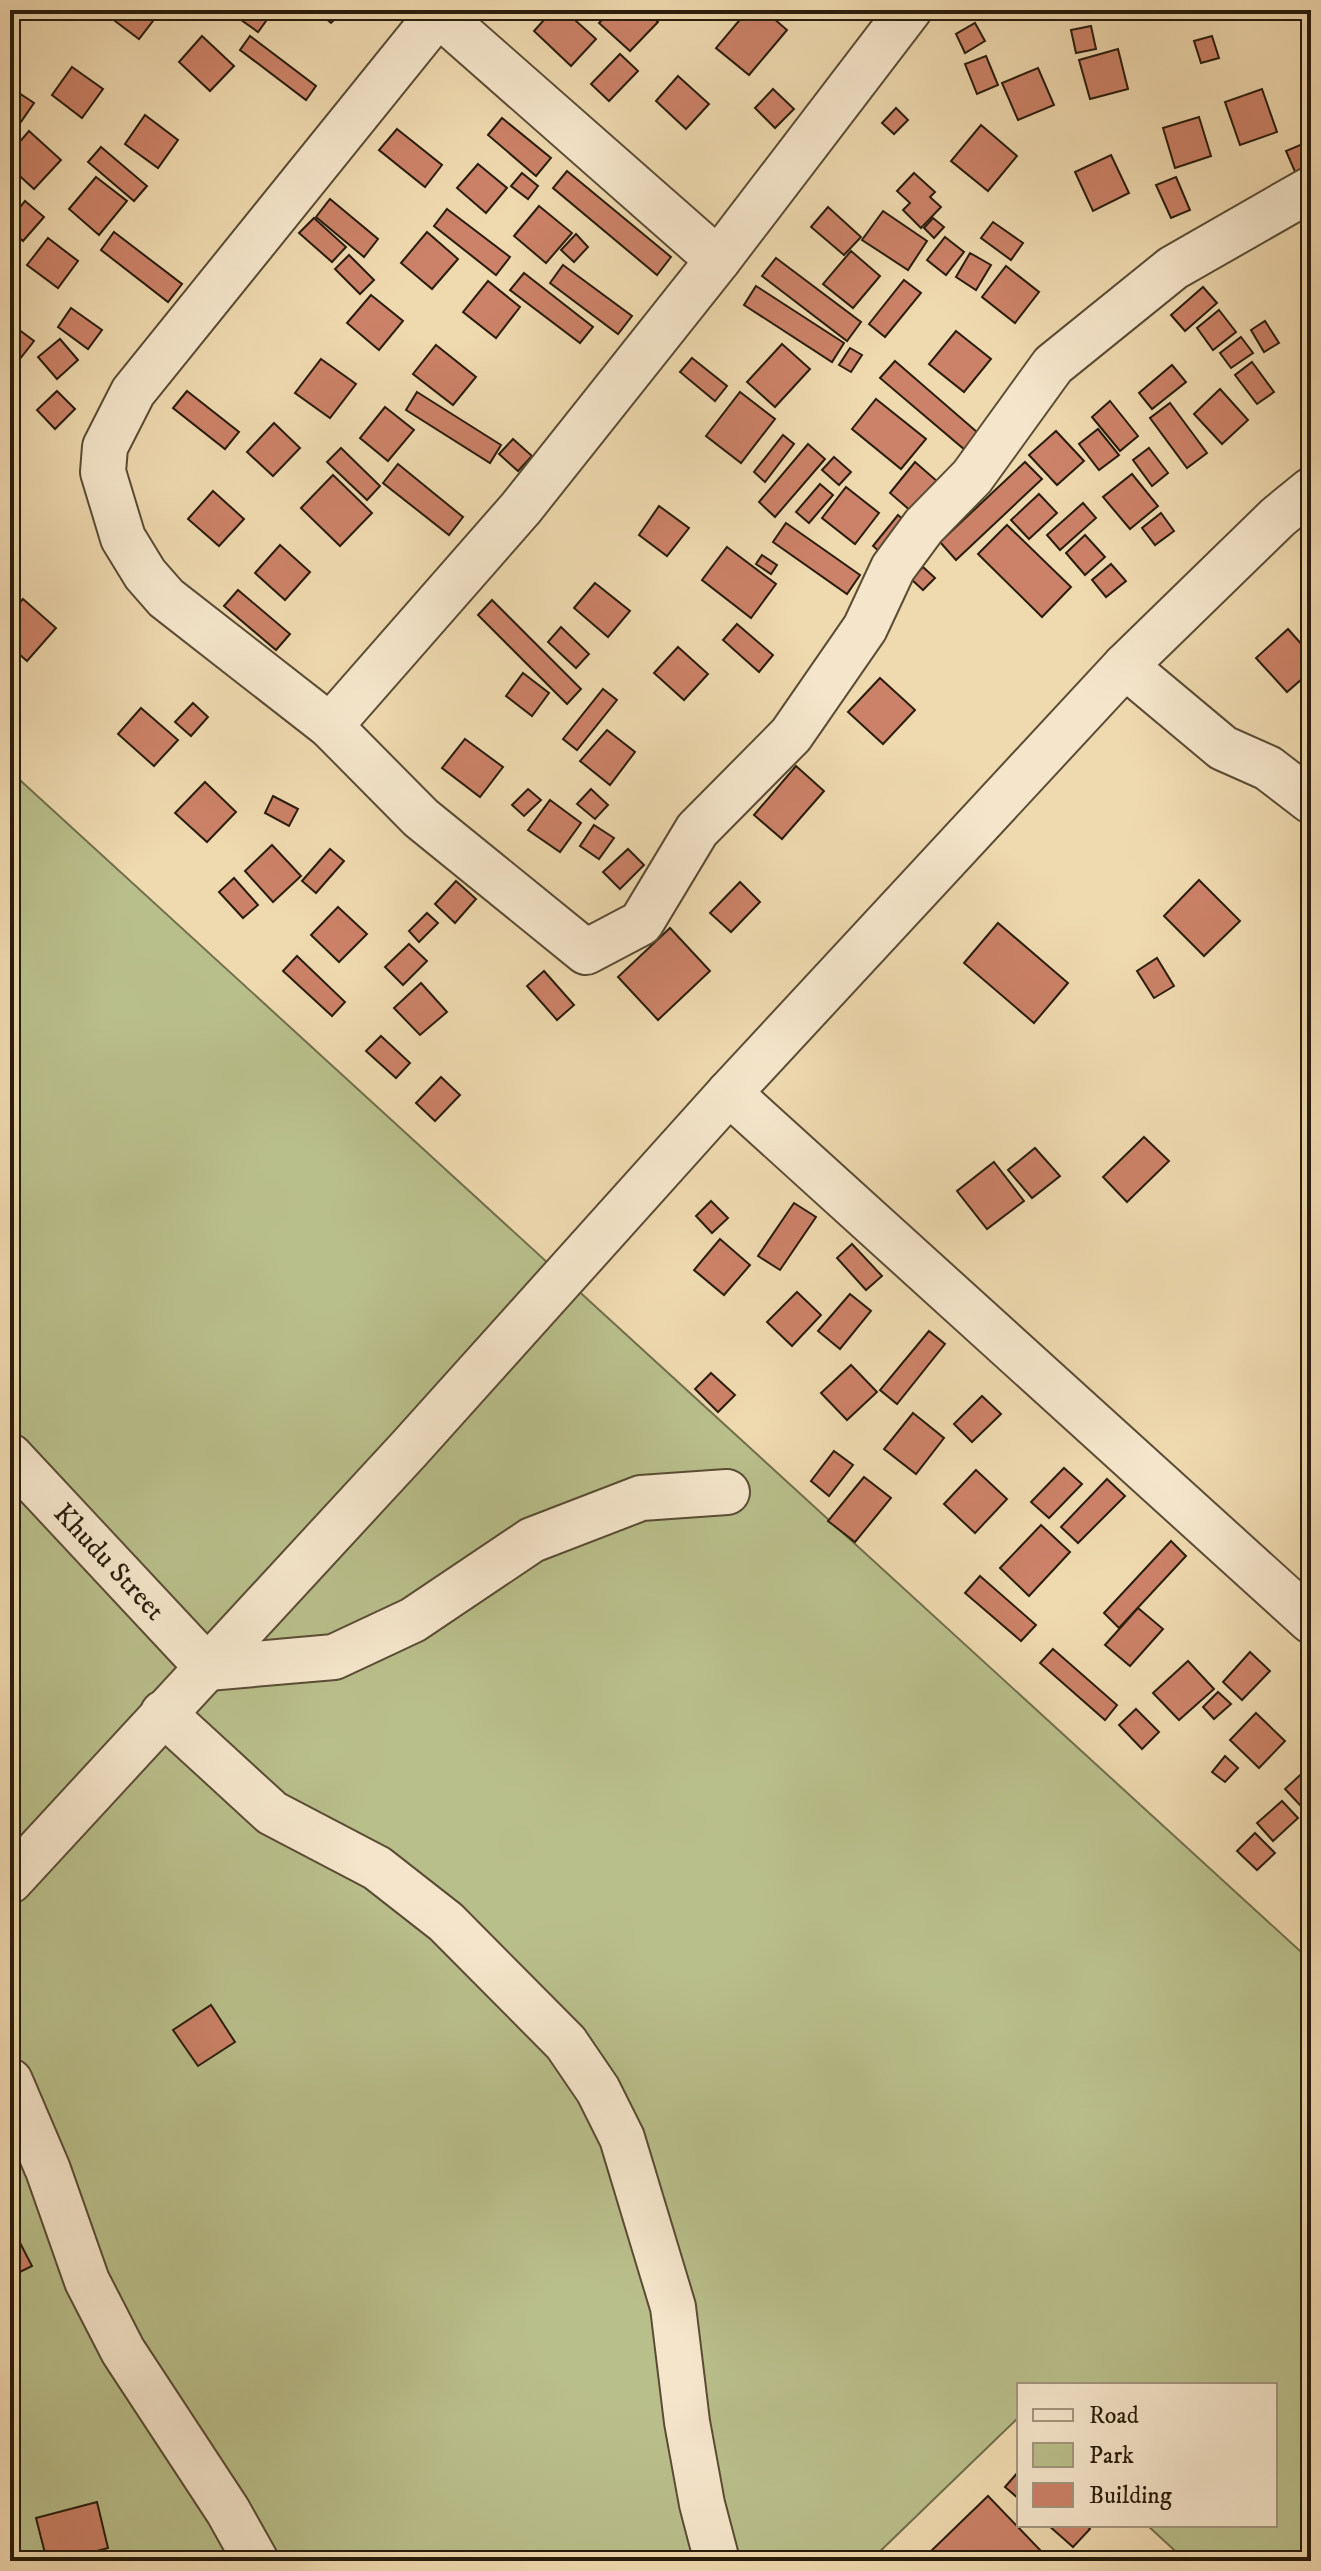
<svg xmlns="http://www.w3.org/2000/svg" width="1321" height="2571" viewBox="0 0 1321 2571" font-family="'IM FELL DW Pica',serif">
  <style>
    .green { fill: #b9bf8b; stroke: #716e4c; stroke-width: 2 }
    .building { fill: #cc8268; stroke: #291d0c; stroke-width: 2 }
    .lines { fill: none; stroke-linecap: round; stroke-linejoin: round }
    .minor-casing { stroke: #5a4c35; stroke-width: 48 }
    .minor { stroke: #f5e6cb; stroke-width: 44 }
    .labels { text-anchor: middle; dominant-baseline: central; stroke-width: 7; stroke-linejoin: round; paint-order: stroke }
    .street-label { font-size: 28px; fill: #291d0c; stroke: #f5e6cb }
  </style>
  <rect width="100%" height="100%" fill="#efd9af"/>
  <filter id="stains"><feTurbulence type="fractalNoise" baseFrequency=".0025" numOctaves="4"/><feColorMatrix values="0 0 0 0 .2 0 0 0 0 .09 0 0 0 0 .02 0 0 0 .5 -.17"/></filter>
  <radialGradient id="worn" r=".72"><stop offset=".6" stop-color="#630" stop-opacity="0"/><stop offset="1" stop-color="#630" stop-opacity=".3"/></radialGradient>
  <!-- green -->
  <path class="green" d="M 10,771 L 1311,1961 L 1311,2561 L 1186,2561 L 1147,2525 L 1275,2525 L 1275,2385 L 1019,2385 L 1019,2417 L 870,2561 L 10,2561 Z"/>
  <!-- building -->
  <g class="building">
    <path d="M 105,10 L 156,10 L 159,13 L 139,39 L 103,12 Z"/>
    <path d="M 227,10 L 274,10 L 258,32 Z"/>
    <path d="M 316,10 L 340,10 L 342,12 L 331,23 Z"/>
    <path d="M 553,10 L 564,10 L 596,39 L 571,66 L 534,31 Z"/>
    <path d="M 612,10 L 645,10 L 658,22 L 630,51 L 599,23 Z"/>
    <path d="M 748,10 L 764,10 L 787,30 L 749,75 L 716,48 Z"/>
    <path d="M 975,23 L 985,41 L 965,53 L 956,34 Z"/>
    <path d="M 1091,26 L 1096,49 L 1076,53 L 1071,30 Z"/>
    <path d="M 202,36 L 234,66 L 210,91 L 179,62 Z"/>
    <path d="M 250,36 L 316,86 L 306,100 L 240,50 Z"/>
    <path d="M 1212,36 L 1219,58 L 1201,63 L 1194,41 Z"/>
    <path d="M 1118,49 L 1128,89 L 1090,99 L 1079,60 Z"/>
    <path d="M 620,54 L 638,71 L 609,101 L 591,84 Z"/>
    <path d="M 986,56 L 998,85 L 977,94 L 965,64 Z"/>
    <path d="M 72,67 L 103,89 L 82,118 L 52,95 Z"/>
    <path d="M 1038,68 L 1054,105 L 1018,120 L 1002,83 Z"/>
    <path d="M 678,76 L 709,104 L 686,129 L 656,101 Z"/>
    <path d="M 10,87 L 34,103 L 16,129 L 10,125 Z"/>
    <path d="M 773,89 L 794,109 L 775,128 L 755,108 Z"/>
    <path d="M 1262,89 L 1277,132 L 1240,145 L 1225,102 Z"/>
    <path d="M 896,108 L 908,120 L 894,134 L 882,123 Z"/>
    <path d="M 145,115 L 178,140 L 158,168 L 125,144 Z"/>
    <path d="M 1199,117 L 1211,156 L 1175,168 L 1163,128 Z"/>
    <path d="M 502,118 L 551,158 L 536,176 L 488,135 Z"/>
    <path d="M 981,125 L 1017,156 L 988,191 L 951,161 Z"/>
    <path d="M 397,129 L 442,165 L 425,187 L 379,150 Z"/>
    <path d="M 29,131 L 61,160 L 34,189 L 10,167 L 10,153 Z"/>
    <path d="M 1305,143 L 1311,158 L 1311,167 L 1296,174 L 1286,151 Z"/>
    <path d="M 101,147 L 147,186 L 134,201 L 88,162 Z"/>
    <path d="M 1111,155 L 1129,193 L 1093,211 L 1075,172 Z"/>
    <path d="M 478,164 L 507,188 L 486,213 L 457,188 Z"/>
    <path d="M 567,171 L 671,257 L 657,275 L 553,188 Z"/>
    <path d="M 522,173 L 538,186 L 528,199 L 511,186 Z"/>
    <path d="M 914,173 L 935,192 L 930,197 L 941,207 L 921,228 L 903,210 L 910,203 L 897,191 Z"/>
    <path d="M 96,177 L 127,201 L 99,235 L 69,209 Z"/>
    <path d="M 1176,177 L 1190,210 L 1171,218 L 1156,185 Z"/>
    <path d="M 330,199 L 378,239 L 364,257 L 316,217 Z"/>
    <path d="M 25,201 L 44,217 L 23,241 L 10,230 L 10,220 Z"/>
    <path d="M 539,206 L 572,233 L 546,263 L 514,236 Z"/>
    <path d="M 828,207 L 861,237 L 844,255 L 811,227 Z"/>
    <path d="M 447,209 L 510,257 L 496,275 L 434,226 Z"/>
    <path d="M 883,211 L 927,241 L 908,270 L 862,240 Z"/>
    <path d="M 314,218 L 346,247 L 332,262 L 299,233 Z"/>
    <path d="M 933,218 L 944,227 L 934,238 L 924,228 Z"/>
    <path d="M 993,222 L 1023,243 L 1011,260 L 981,238 Z"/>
    <path d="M 114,232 L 182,284 L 168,302 L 101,250 Z"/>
    <path d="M 427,232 L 458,259 L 432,289 L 401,263 Z"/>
    <path d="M 576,234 L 588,247 L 574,262 L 561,250 Z"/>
    <path d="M 945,237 L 964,252 L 946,275 L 927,260 Z"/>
    <path d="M 48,238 L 78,261 L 58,288 L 27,265 Z"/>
    <path d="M 851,251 L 880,276 L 853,308 L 823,284 Z"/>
    <path d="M 970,253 L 991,265 L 976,290 L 956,277 Z"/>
    <path d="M 349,255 L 374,280 L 360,294 L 335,269 Z"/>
    <path d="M 776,258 L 861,322 L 847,341 L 762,276 Z"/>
    <path d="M 563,265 L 632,316 L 618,334 L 550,283 Z"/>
    <path d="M 1006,266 L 1039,292 L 1015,323 L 982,297 Z"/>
    <path d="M 524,273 L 593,327 L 580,343 L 510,290 Z"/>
    <path d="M 904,280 L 921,293 L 885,337 L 869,324 Z"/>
    <path d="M 488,281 L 520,307 L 496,338 L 463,312 Z"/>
    <path d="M 756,286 L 844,343 L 832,362 L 744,305 Z"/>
    <path d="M 1203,287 L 1217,303 L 1185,331 L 1171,315 Z"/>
    <path d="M 371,295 L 403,321 L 379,350 L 347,323 Z"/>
    <path d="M 71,308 L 102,330 L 88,349 L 58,327 Z"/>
    <path d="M 1219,310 L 1236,332 L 1213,350 L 1197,328 Z"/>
    <path d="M 1265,321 L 1279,343 L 1264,352 L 1251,330 Z"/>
    <path d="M 10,323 L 34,341 L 12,369 L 10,368 Z"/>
    <path d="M 956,331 L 991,359 L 964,392 L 929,364 Z"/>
    <path d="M 1241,337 L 1253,353 L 1231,368 L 1220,353 Z"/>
    <path d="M 60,339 L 78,360 L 57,379 L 38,357 Z"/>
    <path d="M 782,344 L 810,369 L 775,407 L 747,382 Z"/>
    <path d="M 436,345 L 476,377 L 453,405 L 413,374 Z"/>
    <path d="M 850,348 L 862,355 L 851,372 L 839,365 Z"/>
    <path d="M 692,358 L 727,386 L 715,401 L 680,372 Z"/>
    <path d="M 321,359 L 356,384 L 330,418 L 295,393 Z"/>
    <path d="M 895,361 L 992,445 L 978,461 L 880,378 Z"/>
    <path d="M 1252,362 L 1274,392 L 1257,404 L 1235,375 Z"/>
    <path d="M 1172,365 L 1186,382 L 1152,409 L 1139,393 Z"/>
    <path d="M 1220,389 L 1248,420 L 1222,444 L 1194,414 Z"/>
    <path d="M 57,391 L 75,409 L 55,429 L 37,410 Z"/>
    <path d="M 187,391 L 239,432 L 225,449 L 173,408 Z"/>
    <path d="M 417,392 L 501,445 L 490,463 L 406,410 Z"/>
    <path d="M 740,392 L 775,419 L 741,463 L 706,436 Z"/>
    <path d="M 876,399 L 926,439 L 901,469 L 852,429 Z"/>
    <path d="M 1110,401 L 1138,436 L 1120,451 L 1092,417 Z"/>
    <path d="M 1170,403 L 1207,453 L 1187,468 L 1150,418 Z"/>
    <path d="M 385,407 L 414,430 L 388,461 L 360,438 Z"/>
    <path d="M 274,423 L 300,448 L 273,476 L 247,452 Z"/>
    <path d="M 1098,429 L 1119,455 L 1099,470 L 1079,444 Z"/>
    <path d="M 1056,431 L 1084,461 L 1057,485 L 1029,455 Z"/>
    <path d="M 783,435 L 794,444 L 765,482 L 754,472 Z"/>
    <path d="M 513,439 L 532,456 L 518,471 L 499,454 Z"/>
    <path d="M 808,444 L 825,459 L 775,517 L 759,502 Z"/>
    <path d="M 341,448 L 380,486 L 367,500 L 327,462 Z"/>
    <path d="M 1149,448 L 1168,473 L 1152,486 L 1133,460 Z"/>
    <path d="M 834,457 L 851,472 L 839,485 L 822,470 Z"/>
    <path d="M 915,462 L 938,482 L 912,512 L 890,493 Z"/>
    <path d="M 1025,462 L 1042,479 L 956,560 L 940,542 Z"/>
    <path d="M 398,464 L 463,517 L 449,535 L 383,483 Z"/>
    <path d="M 1132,474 L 1158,506 L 1130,529 L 1103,497 Z"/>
    <path d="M 333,475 L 372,513 L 340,546 L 301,508 Z"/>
    <path d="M 820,484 L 833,495 L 809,523 L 796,512 Z"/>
    <path d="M 846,487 L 879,513 L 855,544 L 822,518 Z"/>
    <path d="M 213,491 L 244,519 L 219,546 L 188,519 Z"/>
    <path d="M 1039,494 L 1057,513 L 1029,539 L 1011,520 Z"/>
    <path d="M 1083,503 L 1096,518 L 1060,550 L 1047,535 Z"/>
    <path d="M 659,506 L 689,528 L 667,556 L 639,535 Z"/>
    <path d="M 1161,513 L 1174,531 L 1155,545 L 1142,528 Z"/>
    <path d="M 898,515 L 913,528 L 888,559 L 873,546 Z"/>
    <path d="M 786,523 L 860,575 L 847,594 L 773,542 Z"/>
    <path d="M 1007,525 L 1071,587 L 1042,617 L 978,554 Z"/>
    <path d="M 1085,535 L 1105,557 L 1085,575 L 1066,553 Z"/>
    <path d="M 280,545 L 310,572 L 285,600 L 255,573 Z"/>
    <path d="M 727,547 L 776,584 L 751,618 L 702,580 Z"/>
    <path d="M 762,555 L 777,565 L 771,574 L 756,564 Z"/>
    <path d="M 1111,564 L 1126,581 L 1106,597 L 1092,580 Z"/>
    <path d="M 923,567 L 935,578 L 923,590 L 911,579 Z"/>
    <path d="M 595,583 L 630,611 L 608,637 L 574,608 Z"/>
    <path d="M 238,590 L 290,634 L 276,650 L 224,606 Z"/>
    <path d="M 23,599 L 56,628 L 27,661 L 10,646 L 10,613 Z"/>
    <path d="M 492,600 L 581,689 L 567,704 L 478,615 Z"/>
    <path d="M 737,624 L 773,655 L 759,672 L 723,640 Z"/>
    <path d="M 561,627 L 589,654 L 576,668 L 548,642 Z"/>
    <path d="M 1288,629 L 1311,655 L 1311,671 L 1287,692 L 1256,658 Z"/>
    <path d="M 678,647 L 708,674 L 684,700 L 654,673 Z"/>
    <path d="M 523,673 L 549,693 L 532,716 L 506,696 Z"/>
    <path d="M 880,678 L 915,710 L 883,744 L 848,712 Z"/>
    <path d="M 603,689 L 617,700 L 577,750 L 563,739 Z"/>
    <path d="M 193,703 L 208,717 L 191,736 L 175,722 Z"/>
    <path d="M 141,708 L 178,740 L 154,766 L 118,734 Z"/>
    <path d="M 607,730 L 635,752 L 610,785 L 580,761 Z"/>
    <path d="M 465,739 L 503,767 L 480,797 L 442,768 Z"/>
    <path d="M 796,766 L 824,791 L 782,839 L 754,815 Z"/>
    <path d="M 205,782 L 236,812 L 207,842 L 175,813 Z"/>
    <path d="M 528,789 L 541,800 L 524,816 L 512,805 Z"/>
    <path d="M 591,789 L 608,805 L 595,819 L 577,804 Z"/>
    <path d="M 273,796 L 298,809 L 289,826 L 265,813 Z"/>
    <path d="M 550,800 L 581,823 L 560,852 L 528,830 Z"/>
    <path d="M 594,825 L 614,838 L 599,859 L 580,846 Z"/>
    <path d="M 272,845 L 301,876 L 273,902 L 245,871 Z"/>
    <path d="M 330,849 L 344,861 L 316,893 L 302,881 Z"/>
    <path d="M 628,849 L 644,865 L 620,889 L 603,872 Z"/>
    <path d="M 234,878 L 258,905 L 243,918 L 219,892 Z"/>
    <path d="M 1199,880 L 1240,921 L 1204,956 L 1164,916 Z"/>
    <path d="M 456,881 L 476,899 L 455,923 L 435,904 Z"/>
    <path d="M 740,882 L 760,902 L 731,932 L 710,913 Z"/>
    <path d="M 338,907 L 367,934 L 339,962 L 311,935 Z"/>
    <path d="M 427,913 L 438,923 L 419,942 L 409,931 Z"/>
    <path d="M 998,923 L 1068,983 L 1034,1023 L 964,963 Z"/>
    <path d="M 670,928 L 710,971 L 658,1020 L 618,977 Z"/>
    <path d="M 409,944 L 427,961 L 403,985 L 385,967 Z"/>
    <path d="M 297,956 L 345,1002 L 332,1016 L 283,971 Z"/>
    <path d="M 1157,958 L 1174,986 L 1154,998 L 1137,971 Z"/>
    <path d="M 544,971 L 574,1005 L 557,1020 L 527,986 Z"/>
    <path d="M 421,983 L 447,1012 L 420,1035 L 394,1008 Z"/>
    <path d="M 381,1036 L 410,1063 L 396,1078 L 366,1051 Z"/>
    <path d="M 441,1077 L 460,1095 L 435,1121 L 416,1103 Z"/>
    <path d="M 1144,1137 L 1169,1161 L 1127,1202 L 1103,1177 Z"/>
    <path d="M 1035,1148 L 1060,1176 L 1032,1198 L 1008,1170 Z"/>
    <path d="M 994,1162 L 1024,1201 L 987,1229 L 957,1191 Z"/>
    <path d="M 711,1201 L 728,1218 L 712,1233 L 696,1216 Z"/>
    <path d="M 794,1203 L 816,1217 L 780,1270 L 758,1256 Z"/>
    <path d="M 720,1239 L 750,1265 L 724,1295 L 694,1270 Z"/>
    <path d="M 852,1244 L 882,1276 L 866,1290 L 837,1258 Z"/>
    <path d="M 797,1292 L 821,1315 L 792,1346 L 767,1322 Z"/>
    <path d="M 850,1294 L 871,1311 L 840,1349 L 818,1331 Z"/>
    <path d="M 929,1331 L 945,1344 L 897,1404 L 880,1390 Z"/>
    <path d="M 851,1365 L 877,1392 L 847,1420 L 821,1393 Z"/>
    <path d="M 711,1373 L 735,1395 L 718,1412 L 695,1389 Z"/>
    <path d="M 982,1396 L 1001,1414 L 972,1442 L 954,1424 Z"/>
    <path d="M 913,1413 L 944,1438 L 916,1474 L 884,1449 Z"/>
    <path d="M 834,1451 L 853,1465 L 829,1496 L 811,1481 Z"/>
    <path d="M 1064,1468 L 1082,1484 L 1049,1518 L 1031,1502 Z"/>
    <path d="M 976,1470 L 1007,1499 L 975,1533 L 944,1504 Z"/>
    <path d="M 864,1477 L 891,1498 L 855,1542 L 828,1521 Z"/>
    <path d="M 1107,1479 L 1125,1496 L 1078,1543 L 1061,1527 Z"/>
    <path d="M 1041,1525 L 1070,1552 L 1029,1596 L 1000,1568 Z"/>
    <path d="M 1171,1541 L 1186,1556 L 1119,1628 L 1104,1613 Z"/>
    <path d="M 980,1576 L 1036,1625 L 1021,1641 L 965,1593 Z"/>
    <path d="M 1138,1608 L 1163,1629 L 1130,1666 L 1105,1645 Z"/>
    <path d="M 1053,1649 L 1117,1705 L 1105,1720 L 1040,1663 Z"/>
    <path d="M 1250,1652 L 1270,1671 L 1242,1700 L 1223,1682 Z"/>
    <path d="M 1188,1661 L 1214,1689 L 1179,1720 L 1153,1693 Z"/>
    <path d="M 1218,1692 L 1231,1704 L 1214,1719 L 1203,1707 Z"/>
    <path d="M 1136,1709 L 1159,1732 L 1142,1749 L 1119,1725 Z"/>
    <path d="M 1256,1713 L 1285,1741 L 1259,1768 L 1230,1740 Z"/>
    <path d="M 1225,1756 L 1238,1768 L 1225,1782 L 1212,1772 Z"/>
    <path d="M 1310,1766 L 1311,1797 L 1301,1806 L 1285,1789 Z"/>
    <path d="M 1282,1801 L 1298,1818 L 1273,1841 L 1257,1823 Z"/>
    <path d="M 1255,1833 L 1275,1853 L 1257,1870 L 1237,1851 Z"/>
    <path d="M 211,2005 L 235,2042 L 198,2066 L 173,2030 Z"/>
    <path d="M 16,2235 L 32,2266 L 10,2277 L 10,2239 Z"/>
    <path d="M 1019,2471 L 1019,2499 L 1005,2487 Z"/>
    <path d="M 988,2496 L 1042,2552 L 1034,2561 L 937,2561 L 929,2553 Z"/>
    <path d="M 97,2502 L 108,2548 L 60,2561 L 47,2561 L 36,2518 Z"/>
    <path d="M 1048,2525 L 1086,2525 L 1090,2529 L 1073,2547 Z"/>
  </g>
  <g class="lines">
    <!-- minor casing -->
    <g class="minor-casing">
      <g id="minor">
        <path d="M 434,10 L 718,260"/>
        <path d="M 438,14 L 133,392 L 105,447 L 103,472 L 123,538 L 145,574 L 166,598 L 330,726 L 421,818 L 586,952 L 641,923 L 697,830 L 791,735 L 865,628 L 893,568 L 924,526 L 972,477 L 1053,365 L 1173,268 L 1311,189"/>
        <path d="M 1125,666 L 1223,748 L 1268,768 L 1311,801"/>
        <path d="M 330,726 L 521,508 L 718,260 L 909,10"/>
        <path d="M 729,1093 L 1311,1621"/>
        <path d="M 10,1456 L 208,1668 L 334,1657 L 413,1620 L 532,1540 L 641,1498 L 727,1492"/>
        <path d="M 163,1713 L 272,1813 L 377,1868 L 446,1922 L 566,2043 L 598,2090 L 622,2138 L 673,2307 L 687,2422 L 702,2504 L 717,2561"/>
        <path d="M 10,1881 L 409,1449 L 729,1093 L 1125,666 L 1278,517 L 1311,490"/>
        <path d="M 10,2081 L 48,2170 L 87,2281 L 123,2351 L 228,2511 L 256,2561"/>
      </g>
    </g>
    <!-- minor -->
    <use href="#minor" class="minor"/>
  </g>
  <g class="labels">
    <!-- street labels -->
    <g class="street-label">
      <text transform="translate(109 1562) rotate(47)">Khudu Street</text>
    </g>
  </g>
  <!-- margin -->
  <rect width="1321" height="2571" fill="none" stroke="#efd9af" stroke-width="40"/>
  <rect x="12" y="12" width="1297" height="2547" fill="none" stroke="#291d0c" stroke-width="4"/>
  <rect x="20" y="20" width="1281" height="2531" fill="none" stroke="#291d0c" stroke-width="2"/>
  <!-- legend -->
  <rect x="1017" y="2383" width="260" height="144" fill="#f5e6cb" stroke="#a3967f" stroke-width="2"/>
  <rect x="1033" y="2409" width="40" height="12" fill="#f5e6cb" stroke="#a3967f" stroke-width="2"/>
  <text x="1089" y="2423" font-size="24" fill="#291d0c">Road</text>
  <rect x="1033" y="2443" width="40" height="24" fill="#b9bf8b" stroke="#a3967f" stroke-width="2"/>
  <text x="1089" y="2463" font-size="24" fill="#291d0c">Park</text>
  <rect x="1033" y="2483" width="40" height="24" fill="#cc8268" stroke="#a3967f" stroke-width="2"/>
  <text x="1089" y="2503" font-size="24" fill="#291d0c">Building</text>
  <rect width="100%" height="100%" filter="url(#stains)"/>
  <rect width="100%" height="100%" fill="url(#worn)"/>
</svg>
